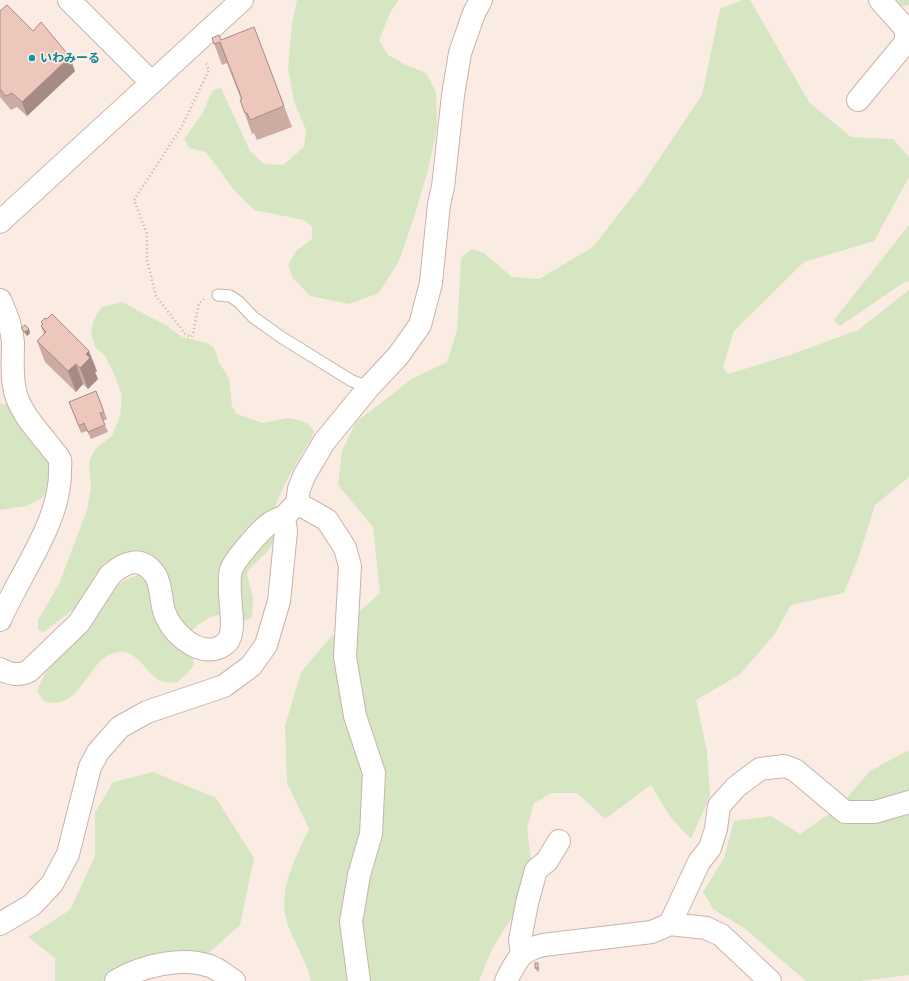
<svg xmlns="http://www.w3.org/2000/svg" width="909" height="981" viewBox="0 0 909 981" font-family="'Archivo Narrow','Noto Sans JP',sans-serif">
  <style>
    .green { fill: #d7e6c2 }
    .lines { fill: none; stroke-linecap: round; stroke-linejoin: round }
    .lane-casing { stroke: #c9b3aa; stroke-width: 13 }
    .street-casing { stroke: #c9b3aa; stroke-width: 24 }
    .secondary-casing { stroke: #ceb4ab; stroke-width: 24 }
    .path { stroke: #d1aaa0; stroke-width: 2.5; stroke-dasharray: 1 3; stroke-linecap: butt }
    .lane { stroke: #fff; stroke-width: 11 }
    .street { stroke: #fff; stroke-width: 22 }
    .secondary { stroke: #fff; stroke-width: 22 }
    .wall { fill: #ccaba2 }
    .shaded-wall { fill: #a68b84 }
    .building { fill: #edc7bc; stroke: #a68b84 }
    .culture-dot { fill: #0f9aa8; stroke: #fdf1e8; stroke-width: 1.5 }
    .labels { text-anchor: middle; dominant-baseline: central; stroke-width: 3; stroke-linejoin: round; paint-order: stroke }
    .culture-label { font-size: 12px; font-weight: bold; fill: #0d838f; stroke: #fdf1e8; text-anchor: start }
  </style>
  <rect width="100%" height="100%" fill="#faece2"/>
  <!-- green -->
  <g class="green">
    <path d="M 297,0 L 399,0 L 391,11 L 379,40 L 388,55 L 406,65 L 426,73 L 436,92 L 437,128 L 428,170 L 415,214 L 399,261 L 379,293 L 349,304 L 310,296 L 293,278 L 288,265 L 296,251 L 312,239 L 312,227 L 304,220 L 254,210 L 234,190 L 206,152 L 189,148 L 184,139 L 202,114 L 213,90 L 221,88 L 250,151 L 264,164 L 283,165 L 304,147 L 306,130 L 294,102 L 288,68 L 292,24 Z"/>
    <path d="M 742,0 L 750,0 L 809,102 L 851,137 L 893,139 L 909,157 L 909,177 L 874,241 L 804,262 L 734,331 L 723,367 L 728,374 L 790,355 L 858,330 L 909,290 L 909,477 L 875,505 L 859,556 L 844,593 L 791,605 L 774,635 L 739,675 L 696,700 L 707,751 L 710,796 L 691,839 L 671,818 L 651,785 L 605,819 L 577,793 L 552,793 L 534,803 L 527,828 L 532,866 L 522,902 L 493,947 L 479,981 L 311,981 C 307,962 296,946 289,928 C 275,895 295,859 309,829 L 287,783 L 285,726 L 301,672 L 329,639 L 380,593 L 373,527 L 338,485 L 342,451 L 356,422 L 412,379 L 447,362 L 457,331 L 461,258 L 471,249 L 484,253 L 512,277 L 539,279 L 593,247 L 642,184 L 702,95 L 720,9 Z"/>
    <path d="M 892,0 L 909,0 L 909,5 L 905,6 L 896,5 Z"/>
    <path d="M 909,225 L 909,281 L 903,283 L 840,326 L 834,320 Z"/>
    <path d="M 122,302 L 167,326 L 182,337 L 207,343 L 214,348 L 220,364 L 229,378 L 232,406 L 237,414 L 262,423 L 288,418 L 298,420 L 307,423 L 314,431 L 311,439 C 299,459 276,494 273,517 C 271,528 278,529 272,544 C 267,556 252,562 247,574 L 253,597 L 252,617 L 245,621 C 238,620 231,616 224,615 C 210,613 197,626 188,634 L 194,665 L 187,674 L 176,683 C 172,682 165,683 161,681 C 146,674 138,650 120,652 C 87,653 84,714 43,701 L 38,692 L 40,683 L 49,667 L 110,591 L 125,580 L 146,572 L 150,559 L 93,590 L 74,609 L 44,632 L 38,630 L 38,620 L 59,584 L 87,510 L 91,488 L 89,461 L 96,448 L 112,436 L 120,416 L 122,396 L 115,376 L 105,356 L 95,347 L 91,332 L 94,319 L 102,307 Z"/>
    <path d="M 0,403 L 9,405 L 56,465 L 55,481 L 43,497 L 27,506 L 0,510 Z"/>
    <path d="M 909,750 L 909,975 L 860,981 L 806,981 L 744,928 L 713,909 L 703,892 L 724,858 L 734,821 L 771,816 L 800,834 L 838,808 L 870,771 Z"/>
    <path d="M 153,772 L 216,798 L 254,858 L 240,925 L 202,959 L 148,955 L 109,979 L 102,981 L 55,981 L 55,958 L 28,937 L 70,910 L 95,856 L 95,813 L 113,782 Z"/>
  </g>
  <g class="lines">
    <!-- lane casing -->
    <g class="lane-casing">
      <path id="lane" d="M 218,295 L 230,296 L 239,302 L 253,317 L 281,337 L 352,381 L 369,387"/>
    </g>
    <!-- street casing -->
    <g class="street-casing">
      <g id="street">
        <path d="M 69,0 L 151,82"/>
        <path d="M 858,100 L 906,42 L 906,29 L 880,0"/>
        <path d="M 0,300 C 6,314 12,327 13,343 C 13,360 11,378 16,395 C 22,414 37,430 49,445 C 52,450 58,455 60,460 C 61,462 60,467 60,469 C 62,520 19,575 0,620"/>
        <path d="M 297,503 L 327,520 L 345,548 L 350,566 L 345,657 L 355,716 L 374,773 L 371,834 L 359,875 L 351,922 L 359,981"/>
        <path d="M 0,669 C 9,674 20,676 29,671 L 79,623 L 110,575 C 126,561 142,555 156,576 C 161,585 161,601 164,611 C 170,630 193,653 214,649 C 221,648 228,643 230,637 C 236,622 226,589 231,570 C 234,560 263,527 272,522 C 276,520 280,518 284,517"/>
        <path d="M 0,924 L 32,905 L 52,884 L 68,854 L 90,767 L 98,752 L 120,727 L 147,712 L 224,686 L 251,666 L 266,645 L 279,601 L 286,531 L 284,517 L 297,503 L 299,489 L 304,476 L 324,442 L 369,387 L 398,356 L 420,325 L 431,283 L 439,204 L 443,187 L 453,95 L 460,53 L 474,13 L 481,0"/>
        <path d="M 670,924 L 699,862 L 710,848 L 716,829 L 719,806 L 736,787 L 760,769 L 784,766 L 795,770 L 845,812 L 875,812 L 909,802"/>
        <path d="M 522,954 L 520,940 L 527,903 L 536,870 L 547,861 L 559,841"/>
        <path d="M 116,981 C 141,966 182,956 210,966 C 219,969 226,976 234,981"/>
        <path d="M 506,981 C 517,960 519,951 543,945 L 652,932 L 670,924 L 706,928 L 721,935 L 770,981"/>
      </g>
    </g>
    <!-- secondary casing -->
    <g class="secondary-casing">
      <path id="secondary" d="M 0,222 L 242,0"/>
    </g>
    <!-- path -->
    <path class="path" d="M 204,299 L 199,303 L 193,334 L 191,337 L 186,335 L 156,296 L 147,260 L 147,234 L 134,200 L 181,128 L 209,70 L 205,61"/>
    <!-- lane -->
    <use href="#lane" class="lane"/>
    <!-- street -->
    <use href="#street" class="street"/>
    <!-- secondary -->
    <use href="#secondary" class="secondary"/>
  </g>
  <!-- wall -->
  <g class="wall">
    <path d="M 0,11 L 75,71 L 27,116 L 17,107 L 11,110 L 0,97 Z"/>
    <path d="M 212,38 L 221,40 L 284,106 L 292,127 L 257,140 L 254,133 L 252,134 L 240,100 L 241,99 L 227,63 L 222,65 Z"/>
    <path d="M 41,322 L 97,371 L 95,372 L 98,379 L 88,389 L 83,384 L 76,392 L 45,362 L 37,341 L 44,334 L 41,326 L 42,325 Z"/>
    <path d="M 21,328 L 29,329 L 30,333 L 27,336 L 23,332 Z"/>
    <path d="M 96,391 L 107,419 L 103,421 L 108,432 L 91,439 L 87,431 L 81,433 L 69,402 Z"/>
    <path d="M 539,967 L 539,972 L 537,971 L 535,968 Z"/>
  </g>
  <!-- shaded-wall -->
  <g class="shaded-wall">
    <path d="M 70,57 L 75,71 L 27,116 L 22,102 Z"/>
    <path d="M 29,329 L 30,333 L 27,336 L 25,332 Z"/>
    <path d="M 89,351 L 97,371 L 95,372 L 98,379 L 88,389 L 80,368 L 86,354 Z"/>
    <path d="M 76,364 L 83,384 L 76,392 L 68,371 Z"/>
  </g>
  <!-- building -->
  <g class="building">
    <path d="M 7,5 L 33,31 L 41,22 L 70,57 L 22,102 L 12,93 L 6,96 L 0,89 L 0,11 Z"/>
    <path d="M 254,27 L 284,106 L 250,120 L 247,113 L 245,113 L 240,100 L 242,99 L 220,42 L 214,44 L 212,38 L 219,35 L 221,40 Z"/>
    <path d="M 52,314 L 89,351 L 86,354 L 90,358 L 80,368 L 76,364 L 68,371 L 37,341 L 46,332 L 41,326 L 43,324 L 41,322 L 45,318 L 47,319 Z"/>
    <path d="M 25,325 L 29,329 L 25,332 L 21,328 Z"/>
    <path d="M 96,391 L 104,412 L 100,413 L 105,425 L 88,432 L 84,423 L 79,426 L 69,402 Z"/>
    <rect x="535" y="963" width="3" height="5"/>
  </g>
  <!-- markers -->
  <circle class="culture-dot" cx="32" cy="58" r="4"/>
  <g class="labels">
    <!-- culture labels -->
    <g class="culture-label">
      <text x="40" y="58">いわみーる</text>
    </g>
  </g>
</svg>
